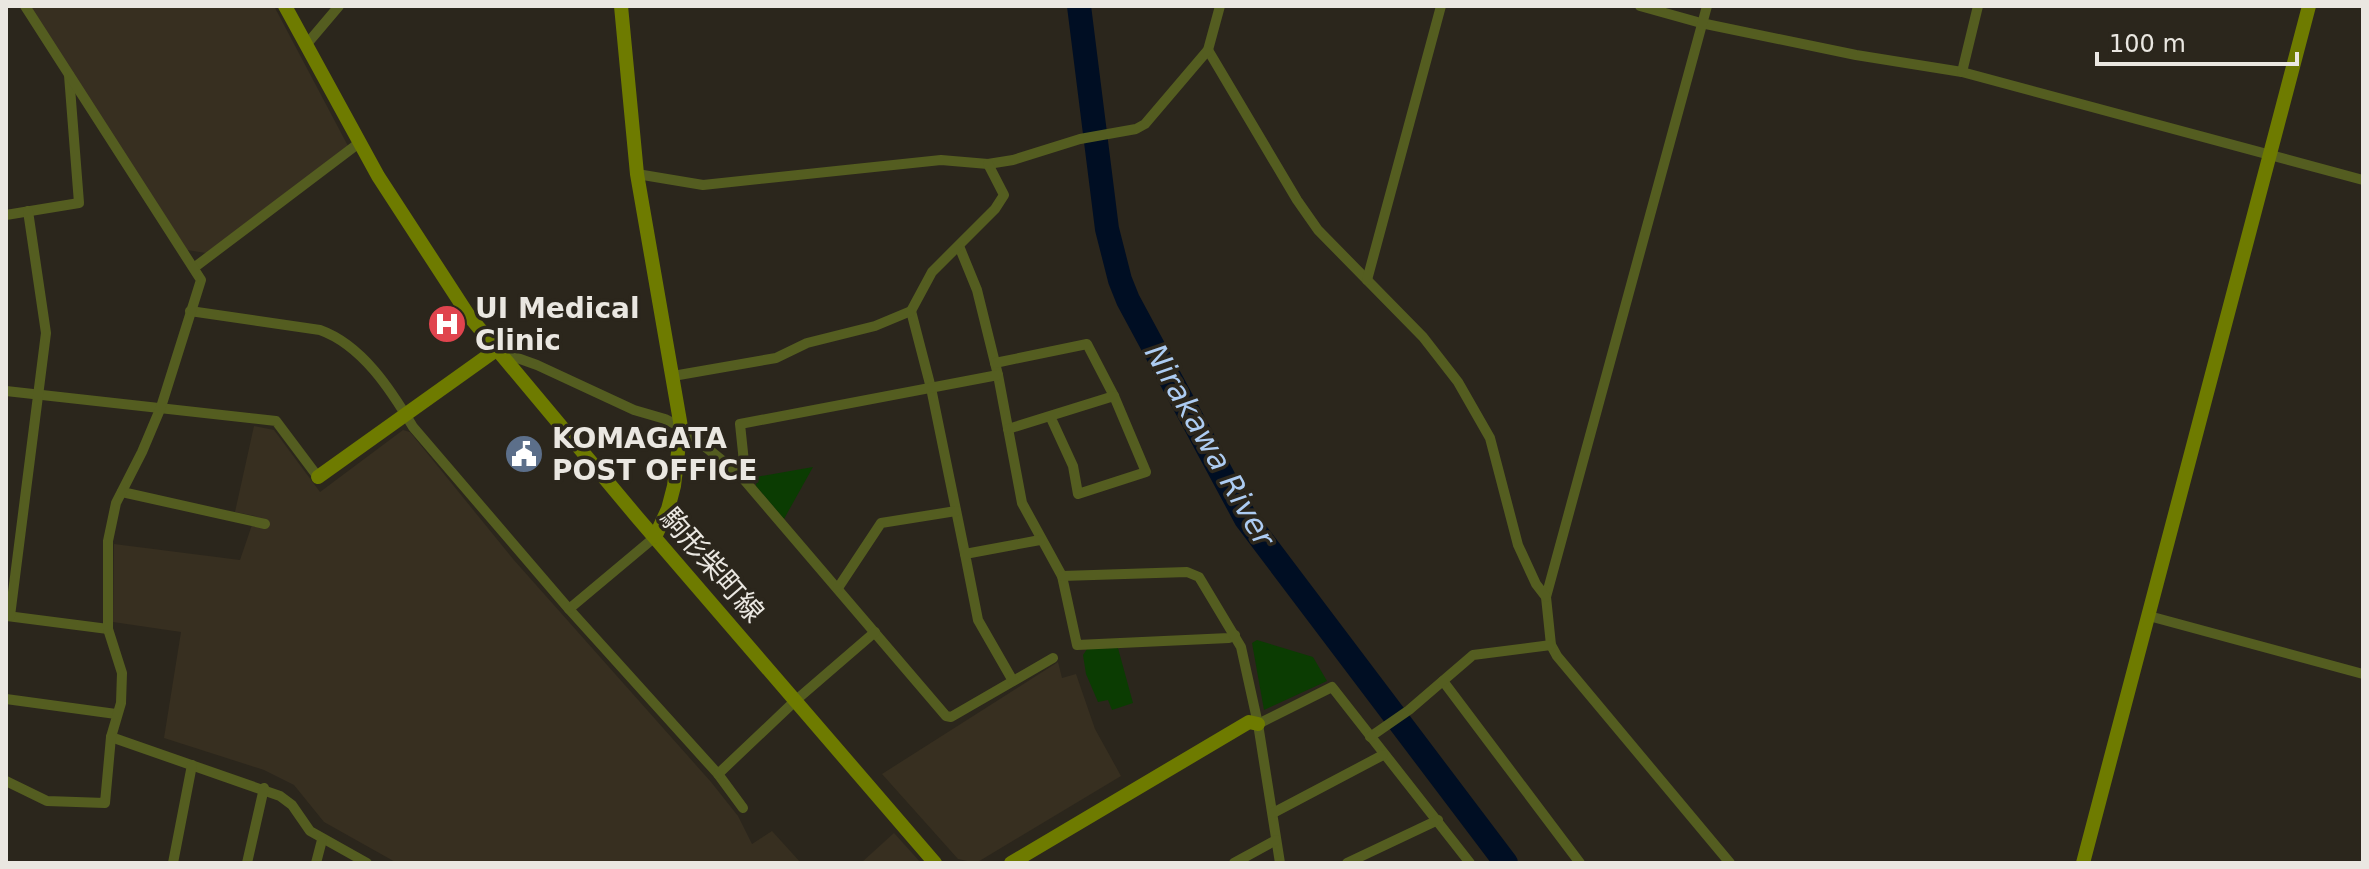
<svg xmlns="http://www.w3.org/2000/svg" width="2369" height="869" viewBox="0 0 2369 869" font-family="'DejaVu Sans','Noto Sans JP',sans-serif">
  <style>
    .built { fill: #372f20 }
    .green { fill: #0b3c02 }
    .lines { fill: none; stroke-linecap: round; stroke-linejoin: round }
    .river { stroke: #000e23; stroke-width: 24 }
    .street { stroke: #545d20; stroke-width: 10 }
    .secondary { stroke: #6e7b00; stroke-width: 14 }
    .labels { text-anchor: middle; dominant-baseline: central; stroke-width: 7; stroke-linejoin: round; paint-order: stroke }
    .poi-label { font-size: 28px; font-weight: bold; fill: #eae7e1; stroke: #2b261c; text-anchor: start }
    .street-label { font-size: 28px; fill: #eae7e1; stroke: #2b261c }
    .water-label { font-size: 30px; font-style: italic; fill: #adccf2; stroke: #2b261c }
  </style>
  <rect width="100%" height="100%" fill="#2b261c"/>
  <!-- built -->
  <g class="built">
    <path d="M 29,6 L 274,6 L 348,146 L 206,253 L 187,250 Z"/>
    <path d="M 254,426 L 274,430 L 320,492 L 403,430 L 410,432 L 513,559 L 711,782 L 738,816 L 752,844 L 772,831 L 801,863 L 397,863 L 324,822 L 294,785 L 264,770 L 164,738 L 181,632 L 113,622 L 114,544 L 240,560 L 255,516 L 235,512 Z"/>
    <path d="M 1058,662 L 1062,678 L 1076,674 L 1095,729 L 1121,776 L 976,863 L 958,859 L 882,774 Z"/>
    <path d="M 894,833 L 921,863 L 861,863 Z"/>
  </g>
  <!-- green -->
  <g class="green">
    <path d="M 813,467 L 784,519 L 756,486 L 756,477 Z"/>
    <path d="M 1257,640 L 1313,657 L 1327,681 L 1264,710 L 1252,643 Z"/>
    <path d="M 1118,648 L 1133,703 L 1112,710 L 1108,700 L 1098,702 L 1086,674 L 1083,655 L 1087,649 Z"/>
  </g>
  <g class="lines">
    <!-- river -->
    <path class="river" d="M 1079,6 L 1107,229 L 1120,280 L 1128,300 L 1246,519 L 1506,863"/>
    <!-- street -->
    <g class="street">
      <path d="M 1640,6 L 1701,23 L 1856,55 L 1962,72 L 2363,180"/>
      <path d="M 1707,6 L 1546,597 L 1551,645 L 1557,656 L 1730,863"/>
      <path d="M 306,45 L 339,6"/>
      <path d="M 1208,50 L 1297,200 L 1318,230 L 1423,337 L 1458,382 L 1490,438 L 1518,545 L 1536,584 L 1546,597"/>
      <path d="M 1962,72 L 1978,6"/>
      <path d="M 637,174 L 703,185 L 941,160 L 988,164 L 1013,160 L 1080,139 L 1136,129 L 1145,124 L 1208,50 L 1220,6"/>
      <path d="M 6,215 L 79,203 L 69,75"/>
      <path d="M 959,246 L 977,290 L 998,375 L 1022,503 L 1062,576 L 1077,645 L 1229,638 L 1235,635"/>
      <path d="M 195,267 L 359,143"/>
      <path d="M 1367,280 L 1441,6"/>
      <path d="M 190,311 L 320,330 C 362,345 391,390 413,427 L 569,609 L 718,774 L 743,808"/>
      <path d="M 911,311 L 931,388 L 965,554"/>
      <path d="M 498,351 L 537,365 L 634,410 L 665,419 L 681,427 L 740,475 L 946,716 L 951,717 L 1053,658"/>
      <path d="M 995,363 L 1087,344 L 1114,396"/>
      <path d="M 673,376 L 776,358 L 807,343 L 875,326 L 911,311 L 932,272 L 995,209 L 1004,195 L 988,164"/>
      <path d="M 6,391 L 276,421 L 318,477"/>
      <path d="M 1008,429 L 1114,396 L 1146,472 L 1078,494 L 1073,466 L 1050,416"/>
      <path d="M 740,475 L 744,462 L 740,424 L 998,375"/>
      <path d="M 122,492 L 265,524"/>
      <path d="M 1062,576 L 1187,572 L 1199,577 L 1241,647 L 1258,724 L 1280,863"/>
      <path d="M 838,588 L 881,523 L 956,511"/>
      <path d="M 569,609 L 655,537"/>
      <path d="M 7,616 L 108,629"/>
      <path d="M 10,616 L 46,333 L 28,211"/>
      <path d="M 2149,616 L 2363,674"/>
      <path d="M 1013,681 L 978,620 L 965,554 L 1040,540"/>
      <path d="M 1443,681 L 1580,863"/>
      <path d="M 6,699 L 116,714"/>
      <path d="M 1258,724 L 1332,687 L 1470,863"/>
      <path d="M 111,737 L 280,796 L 292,805 L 310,831 L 367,863"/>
      <path d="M 1370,737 L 1409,710 L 1473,655 L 1551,645"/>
      <path d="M 718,774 L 795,701 L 875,632"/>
      <path d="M 6,781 L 47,801 L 105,803 L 111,737 L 121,703 L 122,673 L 108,629 L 108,541 L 116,503 L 142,452 L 161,407 L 201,280 L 25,6"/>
      <path d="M 1273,813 L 1383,755"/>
      <path d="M 173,863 L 192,765"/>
      <path d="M 247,863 L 264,788"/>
      <path d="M 316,863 L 322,840"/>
      <path d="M 1234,863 L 1276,840"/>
      <path d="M 1347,863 L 1438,820"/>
    </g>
    <!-- secondary -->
    <g class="secondary">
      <path d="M 285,6 L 378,176 L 469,316 L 637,517 L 935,863"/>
      <path d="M 621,6 L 637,174 L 681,427 L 674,486 L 668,509 L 655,537"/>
      <path d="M 318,477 L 496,350"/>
      <path d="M 1011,863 L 1249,722 L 1258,724"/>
      <path d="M 2083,863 L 2309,6"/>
    </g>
  </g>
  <!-- icons -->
  <defs>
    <g id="hospital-disc" transform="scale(2)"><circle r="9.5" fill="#e0444e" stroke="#2b261c"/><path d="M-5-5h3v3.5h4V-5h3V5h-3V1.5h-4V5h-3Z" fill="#fff"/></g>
    <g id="civic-disc" transform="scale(2)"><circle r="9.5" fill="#5c6f8a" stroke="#2b261c"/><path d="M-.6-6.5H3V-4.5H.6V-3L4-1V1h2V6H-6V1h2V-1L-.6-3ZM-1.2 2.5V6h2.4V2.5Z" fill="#fff"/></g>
  </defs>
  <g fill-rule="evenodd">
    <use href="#hospital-disc" x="447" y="324"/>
    <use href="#civic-disc" x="524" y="454"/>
  </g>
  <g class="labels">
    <!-- poi labels -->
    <g class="poi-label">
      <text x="475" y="308">UI Medical<tspan x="475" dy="32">Clinic</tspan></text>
      <text x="552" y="438">KOMAGATA<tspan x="552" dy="32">POST OFFICE</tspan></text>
    </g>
    <!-- street labels -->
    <g class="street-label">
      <text transform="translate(712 565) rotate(49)">駒形柴町線</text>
    </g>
    <!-- water labels -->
    <g class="water-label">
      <text transform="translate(1210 445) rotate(60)">Nirakawa River</text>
    </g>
  </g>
  <!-- border -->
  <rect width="2369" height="869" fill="none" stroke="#eae7e1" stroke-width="16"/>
  <!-- scale -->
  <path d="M2097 52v12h200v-12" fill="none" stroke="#eae7e1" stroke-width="4"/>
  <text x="2109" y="52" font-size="24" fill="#eae7e1" stroke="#2b261c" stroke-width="6" paint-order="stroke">100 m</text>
</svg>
